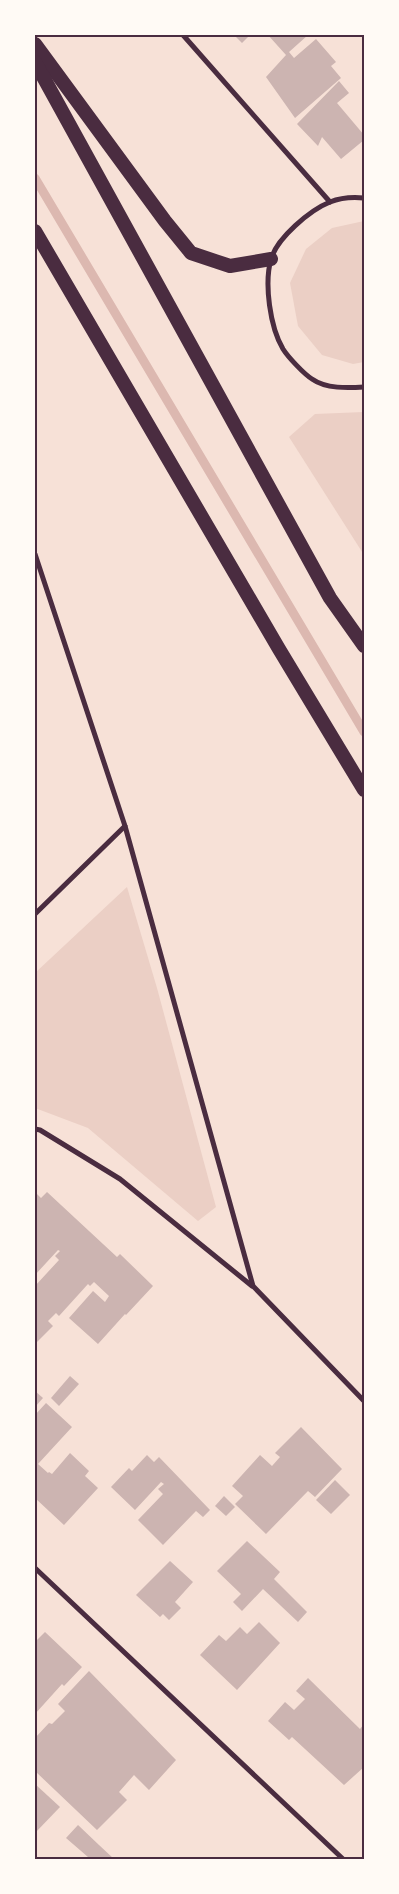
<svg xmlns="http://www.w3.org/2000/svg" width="399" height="1894" viewBox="0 0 399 1894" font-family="'Noto Sans',sans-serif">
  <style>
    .green { fill: #ebcfc5 }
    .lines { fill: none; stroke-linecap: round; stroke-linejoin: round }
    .stream { stroke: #dcb8b0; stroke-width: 9 }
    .building { fill: #ccb4b1 }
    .minor { stroke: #4a2c40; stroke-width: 5 }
    .trunk { stroke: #4a2c40; stroke-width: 14 }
    .neatline { fill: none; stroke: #4a2c40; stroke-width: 2 }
  </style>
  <rect width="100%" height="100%" fill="#f7e1d7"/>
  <!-- green -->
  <g class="green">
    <path d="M 364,221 L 364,362 L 353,364 L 322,355 L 298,326 L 290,283 L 306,249 L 332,228 Z"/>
    <path d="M 364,412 L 364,555 L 289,437 L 315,414 Z"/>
    <path d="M 127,887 L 157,988 L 216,1207 L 198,1221 L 88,1128 L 35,1108 L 35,973 Z"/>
  </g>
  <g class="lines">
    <!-- stream -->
    <path class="stream" d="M 35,178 L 364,732"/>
  </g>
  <!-- building -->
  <g class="building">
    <path d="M 234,35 L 250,35 L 242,43 Z"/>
    <path d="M 268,35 L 308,35 L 289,52 L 294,58 L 316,39 L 336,62 L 331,66 L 341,78 L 295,118 L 266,77 L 286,55 Z"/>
    <path d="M 339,81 L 349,93 L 337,103 L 364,135 L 364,140 L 341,159 L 322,137 L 318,146 L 297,124 Z"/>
    <path d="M 35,1192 L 41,1198 L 47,1192 L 117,1257 L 120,1254 L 153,1286 L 126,1315 L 125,1314 L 98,1344 L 69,1318 L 93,1291 L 105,1302 L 109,1296 L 94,1282 L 90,1286 L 88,1284 L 59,1316 L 56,1313 L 48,1321 L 53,1326 L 35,1344 L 35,1286 L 59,1260 L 55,1256 L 60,1251 L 58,1250 L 35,1275 Z"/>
    <path d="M 70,1376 L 79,1384 L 59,1406 L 51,1398 Z"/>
    <path d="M 35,1391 L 43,1398 L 35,1407 Z"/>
    <path d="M 46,1403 L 72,1427 L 38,1464 L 48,1473 L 49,1472 L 52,1474 L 70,1453 L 89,1471 L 85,1476 L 98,1488 L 64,1525 L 35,1498 L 35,1415 Z"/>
    <path d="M 301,1427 L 342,1469 L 315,1497 L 308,1491 L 266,1534 L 235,1504 L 243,1496 L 232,1486 L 260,1455 L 272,1466 L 280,1457 L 275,1453 Z"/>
    <path d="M 147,1455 L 154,1462 L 159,1457 L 210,1510 L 203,1517 L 196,1511 L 163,1545 L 138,1520 L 163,1494 L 158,1489 L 164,1484 L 161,1482 L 135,1510 L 111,1487 L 129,1468 L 132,1471 Z"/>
    <path d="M 335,1480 L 350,1495 L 331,1514 L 316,1500 Z"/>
    <path d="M 224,1496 L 235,1507 L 226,1516 L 215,1506 Z"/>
    <path d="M 247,1541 L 280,1572 L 274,1579 L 307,1612 L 298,1622 L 263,1589 L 242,1611 L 233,1602 L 241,1594 L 217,1571 Z"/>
    <path d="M 170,1561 L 193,1582 L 175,1602 L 181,1608 L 169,1620 L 163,1614 L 160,1617 L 136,1595 Z"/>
    <path d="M 259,1622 L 280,1643 L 237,1690 L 200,1655 L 219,1635 L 226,1641 L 240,1627 L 247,1634 Z"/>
    <path d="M 45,1632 L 82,1667 L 64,1686 L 62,1684 L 35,1714 L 35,1638 L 37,1640 Z"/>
    <path d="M 89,1671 L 176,1760 L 149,1790 L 134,1775 L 119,1792 L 127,1800 L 97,1830 L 35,1771 L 35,1738 L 49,1723 L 52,1724 L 65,1711 L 58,1704 Z"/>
    <path d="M 308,1678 L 360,1729 L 364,1724 L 364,1767 L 344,1785 L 292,1737 L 289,1740 L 268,1721 L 285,1702 L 294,1710 L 305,1699 L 296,1691 Z"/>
    <path d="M 35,1784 L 60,1807 L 35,1833 Z"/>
    <path d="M 78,1825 L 99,1845 L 114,1859 L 86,1859 L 88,1857 L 66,1838 Z"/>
  </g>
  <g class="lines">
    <!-- minor -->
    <g class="minor">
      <path d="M 183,35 L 330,202"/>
      <path d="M 364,198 C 354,197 340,198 330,202 C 310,210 277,238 271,259 C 264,284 270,327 283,349 C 288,357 304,374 312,379 C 326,389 348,388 364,387"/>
      <path d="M 35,554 L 125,826 L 253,1286 L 364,1401"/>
      <path d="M 35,914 L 125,826"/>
      <path d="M 35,1129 L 40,1130 L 120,1179 L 252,1286"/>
      <path d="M 35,1568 L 343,1859"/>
    </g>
    <!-- trunk -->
    <g class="trunk">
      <path d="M 35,44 L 165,221 L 191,253 L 230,266 L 271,259"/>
      <path d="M 35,62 L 330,598 L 364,646"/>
      <path d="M 35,231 L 279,649 L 364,790"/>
    </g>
  </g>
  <!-- border -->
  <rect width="399" height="1894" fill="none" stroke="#fffaf5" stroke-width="72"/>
  <rect x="36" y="36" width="327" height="1822" class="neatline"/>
</svg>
